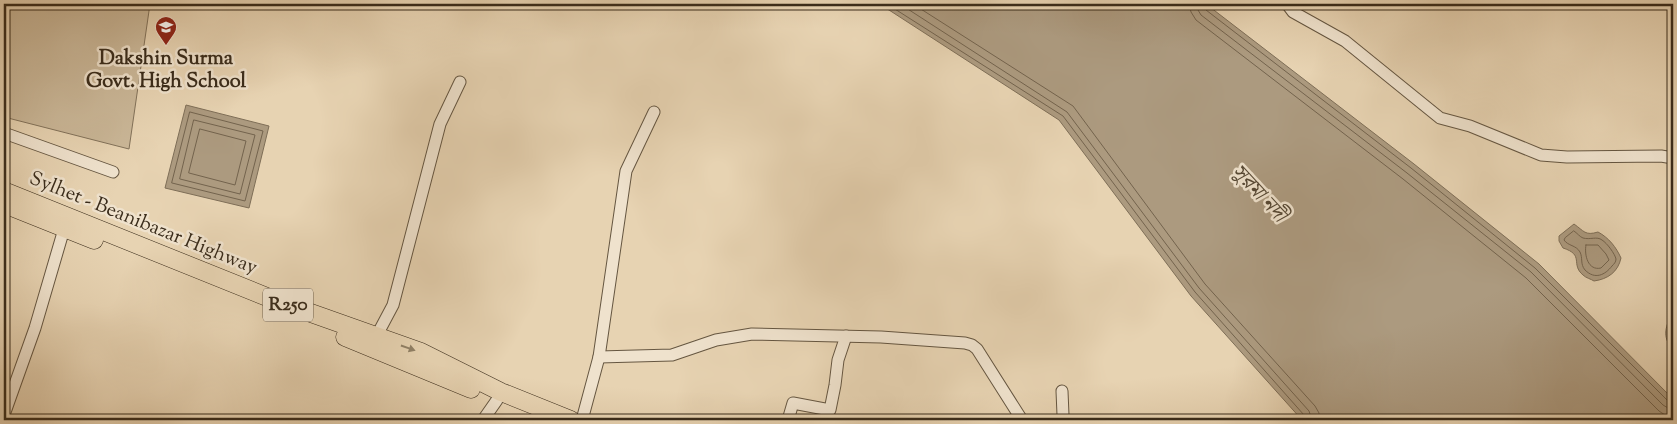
<svg xmlns="http://www.w3.org/2000/svg" width="1677" height="424" viewBox="0 0 1677 424" font-family="'Sorts Mill Goudy','Noto Serif Bengali',serif">
  <style>
    .green { fill: #cab798; stroke: #82725a }
    .water { fill: #ac9a7f; stroke: #7e6e57 }
    .lines { fill: none; stroke-linecap: round; stroke-linejoin: round }
    .shore { stroke: #73634d; stroke-width: 1 }
    .minor-casing { stroke: #655641; stroke-width: 13 }
    .primary-casing { stroke: #3a2c1b; stroke-width: 19 }
    .minor { stroke: #efe2cd; stroke-width: 11 }
    .primary { stroke: #e7d3b2; stroke-width: 18 }
    .oneway { fill: #908066 }
    .labels { text-anchor: middle; dominant-baseline: central; stroke-width: 5; stroke-linejoin: round; paint-order: stroke }
    .shield { fill: #efe2cd; stroke: #706350; stroke-width: 1 }
    .shield-label { font-size: 19px; font-weight: bold; fill: #3a2c1b }
    .poi-label { font-size: 20px; font-weight: bold; fill: #3a2c1b; stroke: #efe2cd }
    .street-label { font-size: 20px; fill: #3a2c1b; stroke: #efe2cd }
    .water-label { font-size: 21px; font-style: italic; fill: #564834; stroke: #efe2cd }
  </style>
  <rect width="100%" height="100%" fill="#e7d3b2"/>
  <filter id="stains"><feTurbulence type="fractalNoise" baseFrequency=".004" numOctaves="4"/><feColorMatrix values="0 0 0 0 .2 0 0 0 0 .09 0 0 0 0 .02 0 0 0 .5 -.17"/></filter>
  <radialGradient id="worn" r=".72"><stop offset=".6" stop-color="#630" stop-opacity="0"/><stop offset="1" stop-color="#630" stop-opacity=".3"/></radialGradient>
  <!-- green -->
  <path class="green" d="M 4,4 L 150,4 L 129,149 L 4,117 Z"/>
  <!-- water -->
  <g class="water">
    <path d="M 876,4 L 1206,4 L 1414,164 L 1539,264 L 1673,399 L 1673,420 L 1302,420 L 1191,296 L 1059,120 L 889,10 Z"/>
    <path d="M 186,105 L 269,126 L 249,208 L 165,188 Z"/>
    <path d="M 1574,224 C 1584,231 1585,236 1598,232 C 1609,238 1616,247 1621,258 C 1618,272 1608,279 1594,281 C 1591,279 1586,278 1583,275 C 1570,264 1585,255 1563,248 L 1559,241 L 1559,236 Z"/>
    <path d="M 1673,311 L 1673,350 C 1661,336 1666,326 1673,311 Z"/>
  </g>
  <g class="lines">
    <!-- shore -->
    <g class="shore">
      <path d="M 887,4 L 1063,116 L 1195,292 L 1304,415 L 1306,420"/>
      <path d="M 900,4 L 1067,112 L 1199,288 L 1309,411 L 1312,420"/>
      <path d="M 913,4 L 1073,106 L 1205,284 L 1315,406 L 1319,413 L 1319,420"/>
      <path d="M 1189,4 L 1191,12 L 1196,20 L 1403,179 L 1526,278 L 1659,411 L 1665,415 L 1673,416"/>
      <path d="M 1197,4 L 1198,10 L 1201,15 L 1407,173 L 1531,272 L 1663,405 L 1668,408 L 1673,409"/>
      <path d="M 1203,4 L 1206,10 L 1411,168 L 1535,268 L 1668,401 L 1673,402"/>
      <path d="M 190,112 L 263,131 L 245,201 L 172,183 Z"/>
      <path d="M 194,120 L 255,135 L 240,194 L 180,179 Z"/>
      <path d="M 200,129 L 246,141 L 235,185 L 189,173 Z"/>
      <path d="M 1574,231 C 1577,233 1580,237 1583,238 C 1590,240 1597,236 1602,240 C 1607,243 1615,254 1616,259 C 1616,262 1614,264 1612,266 C 1605,275 1595,280 1585,270 C 1580,264 1583,258 1580,252 C 1576,245 1568,246 1564,240 L 1565,238 Z"/>
      <path d="M 1586,245 L 1598,245 L 1606,254 L 1609,260 L 1601,268 C 1588,271 1584,255 1586,245 Z"/>
    </g>
    <!-- minor casing -->
    <g class="minor-casing">
      <g id="minor">
        <path d="M 1287,4 L 1293,12 L 1345,41 L 1440,118 L 1470,126 L 1541,155 L 1567,157 L 1661,156 L 1673,158"/>
        <path d="M 4,133 L 113,172"/>
        <path d="M 376,337 L 393,305 L 440,124 L 460,82"/>
        <path d="M 599,357 L 672,355 L 716,340 L 752,334 L 881,337 L 965,343 L 972,345 L 977,349 L 1022,420"/>
        <path d="M 1062,391 L 1063,415 L 1062,420"/>
        <path d="M 4,415 L 35,328 L 64,229"/>
        <path d="M 483,420 L 497,400"/>
        <path d="M 582,420 L 599,357 L 626,171 L 654,112"/>
        <path d="M 788,420 L 793,403 L 830,410 L 835,385 L 838,360 L 846,336"/>
      </g>
    </g>
    <!-- primary casing -->
    <g class="primary-casing">
      <g id="primary">
        <path d="M 4,191 L 277,301 L 421,352 L 501,392 L 571,420"/>
        <path d="M 4,204 L 94,240"/>
        <path d="M 345,337 L 471,389"/>
      </g>
    </g>
    <!-- minor -->
    <use href="#minor" class="minor"/>
    <!-- primary -->
    <use href="#primary" class="primary"/>
  </g>
  <!-- one-way arrows -->
  <defs><path id="oneway-solid" d="M-6-.8H1V-3.2L6.5 0L1 3.2V.8H-6Z" transform="scale(1.25)"/></defs>
  <use class="oneway" href="#oneway-solid" transform="translate(408 348) rotate(19)"/>
  <!-- icons -->
  <defs>
    <g id="school-pin" transform="scale(1.125)"><path d="M0 17L-7.5 6A9.5 9.5 0 1 1 7.5 6Z" fill="#8f2418" stroke="#efe2cd"/><path d="M0-5L7-2L0 1L-7-2ZM-4 1L0 2.5L4 1V4Q0 6-4 4Z" fill="#fff"/></g>
  </defs>
  <g fill-rule="evenodd">
    <use href="#school-pin" x="166" y="27"/>
  </g>
  <g class="labels">
    <!-- shield labels -->
    <rect class="shield" x="263" y="288.5" width="50" height="33" rx="4"/>
    <g class="shield-label">
      <text x="288" y="305">R250</text>
    </g>
    <!-- poi labels -->
    <g class="poi-label">
      <text x="166" y="59">Dakshin Surma<tspan x="166" dy="23">Govt. High School</tspan></text>
    </g>
    <!-- street labels -->
    <g class="street-label">
      <text transform="translate(143 224) rotate(22)">Sylhet - Beanibazar Highway</text>
    </g>
    <!-- water labels -->
    <g class="water-label">
      <text transform="translate(1258 194) rotate(47)">সুরমা নদী</text>
    </g>
  </g>
  <!-- margin -->
  <rect width="1677" height="424" fill="none" stroke="#e7d3b2" stroke-width="20"/>
  <rect x="5" y="5" width="1667" height="414" fill="none" stroke="#3a2c1b" stroke-width="2.5"/>
  <rect x="10" y="10" width="1657" height="404" fill="none" stroke="#3a2c1b"/>
  <rect width="100%" height="100%" filter="url(#stains)"/>
  <rect width="100%" height="100%" fill="url(#worn)"/>
</svg>
